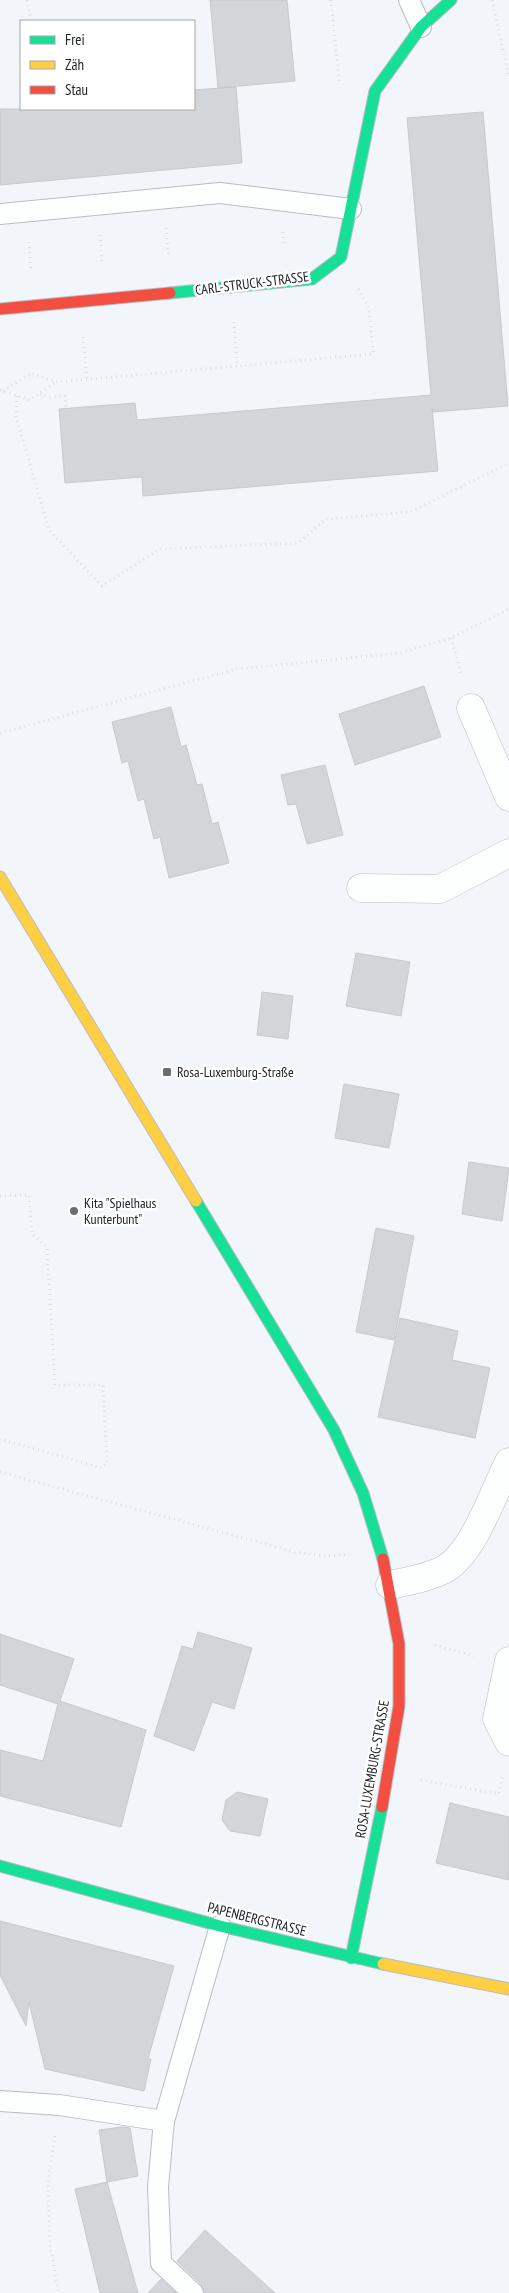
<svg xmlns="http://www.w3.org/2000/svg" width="509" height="2293" viewBox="0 0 509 2293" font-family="'PT Sans Narrow',sans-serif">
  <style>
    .building { fill: #d2d6d9; stroke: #c6c9cd }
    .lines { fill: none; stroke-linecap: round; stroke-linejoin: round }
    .lane-casing { stroke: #babdc1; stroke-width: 22 }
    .street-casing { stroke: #babdc1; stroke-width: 29 }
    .fast-casing { stroke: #babdc1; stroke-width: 13 }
    .slow-casing { stroke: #babdc1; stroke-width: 13 }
    .jam-casing { stroke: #babdc1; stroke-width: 13 }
    .path { stroke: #dddddf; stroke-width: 3; stroke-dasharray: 1 4; stroke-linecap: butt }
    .lane { stroke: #fdfefe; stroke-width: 20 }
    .street { stroke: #fdfefe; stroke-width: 28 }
    .fast { stroke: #16e098; stroke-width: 11 }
    .slow { stroke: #ffcf43; stroke-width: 11 }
    .jam { stroke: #f24e42; stroke-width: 11 }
    .poi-dot { fill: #6a6e71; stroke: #fff; stroke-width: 2 }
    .labels { text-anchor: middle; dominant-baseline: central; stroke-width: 5; stroke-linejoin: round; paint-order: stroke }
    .street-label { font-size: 14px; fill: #212427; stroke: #fff }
    .poi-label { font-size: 14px; fill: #212427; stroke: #fff; text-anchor: start }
  </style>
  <rect width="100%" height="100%" fill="#f2f6fb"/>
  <!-- building -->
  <g class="building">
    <path d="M 210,0 L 287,0 L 295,81 L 218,88 Z"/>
    <path d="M 236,87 L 242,163 L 0,185 L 0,109 L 194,109 L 194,90 Z"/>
    <path d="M 483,112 L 508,406 L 433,412 L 432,408 L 438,471 L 143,496 L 142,477 L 65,483 L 59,409 L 135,403 L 137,420 L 431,395 L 407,118 Z"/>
    <path d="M 424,686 L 441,737 L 355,765 L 339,714 Z"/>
    <path d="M 171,707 L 181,747 L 186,745 L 197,785 L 202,784 L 212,824 L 218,822 L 229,863 L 169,878 L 160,837 L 154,839 L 144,799 L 138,801 L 128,761 L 122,763 L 112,722 Z"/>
    <path d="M 325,765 L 343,835 L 307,844 L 296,804 L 288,805 L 281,775 Z"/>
    <path d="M 356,953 L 410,962 L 401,1016 L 346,1006 Z"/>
    <path d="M 262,992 L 293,996 L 288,1039 L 257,1035 Z"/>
    <path d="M 344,1084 L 399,1094 L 389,1148 L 335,1138 Z"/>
    <path d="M 469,1162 L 509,1168 L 502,1221 L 462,1214 Z"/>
    <path d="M 376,1228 L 414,1236 L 394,1340 L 356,1332 Z"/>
    <path d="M 400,1318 L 458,1331 L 452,1360 L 490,1368 L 475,1438 L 378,1417 Z"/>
    <path d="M 198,1632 L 252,1648 L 234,1709 L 212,1702 L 194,1751 L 154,1736 L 182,1646 L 193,1649 Z"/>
    <path d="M 0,1634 L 74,1659 L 60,1701 L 146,1730 L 121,1827 L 0,1796 L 0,1750 L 43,1761 L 58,1704 L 0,1685 Z"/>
    <path d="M 237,1792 L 268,1799 L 260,1836 L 230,1831 L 222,1820 L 226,1800 Z"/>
    <path d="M 450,1803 L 509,1817 L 509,1880 L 436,1863 Z"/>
    <path d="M 0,1921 L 174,1966 L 148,2059 L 151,2059 L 144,2091 L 45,2069 L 29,2002 L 26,2026 L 0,1975 Z"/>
    <path d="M 122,2127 L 130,2128 L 138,2176 L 107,2182 L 99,2130 Z"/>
    <path d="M 107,2182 L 138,2293 L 100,2293 L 75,2189 Z"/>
    <path d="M 205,2230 L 275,2293 L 205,2293 L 201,2284 L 177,2261 Z"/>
    <path d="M 161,2279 L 176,2293 L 148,2293 Z"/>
  </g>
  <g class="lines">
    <!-- lane casing -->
    <g class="lane-casing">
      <g id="lane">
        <path d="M 409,0 L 421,27"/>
        <path d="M 0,214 L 220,193 L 351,209"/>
        <path d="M 0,2101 L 59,2105 L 164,2121 L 220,1926"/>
        <path d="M 164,2121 L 158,2187 L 161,2263 L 193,2293"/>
      </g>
    </g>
    <!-- street casing -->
    <g class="street-casing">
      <g id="street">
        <path d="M 471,708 L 509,797"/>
        <path d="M 361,888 L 440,889 L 509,853"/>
        <path d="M 390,1585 C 408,1581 428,1578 445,1569 C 474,1552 493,1493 509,1462"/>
        <path d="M 509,1661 L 497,1719 L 509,1742"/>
      </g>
    </g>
    <!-- fast casing -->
    <g class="fast-casing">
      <g id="fast">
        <path d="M 170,293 L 312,279 L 341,257 L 375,91 L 421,27 L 451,0"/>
        <path d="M 196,1201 L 334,1430 L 363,1493 L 383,1559"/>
        <path d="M 0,1866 L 220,1926 L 383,1964"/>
        <path d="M 351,1958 L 382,1807"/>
      </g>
    </g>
    <!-- slow casing -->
    <g class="slow-casing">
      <g id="slow">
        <path d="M 0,877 L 196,1201"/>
        <path d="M 383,1964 L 509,1989"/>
      </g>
    </g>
    <!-- jam casing -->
    <g class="jam-casing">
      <g id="jam">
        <path d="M 0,309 L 170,293"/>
        <path d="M 382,1807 L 399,1706 L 399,1644 L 383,1559"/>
      </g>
    </g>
    <!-- path -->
    <g class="path">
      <path d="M 27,0 L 31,21"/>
      <path d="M 331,0 L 339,82"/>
      <path d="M 492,0 L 509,78"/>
      <path d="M 166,228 L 169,257"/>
      <path d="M 283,232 L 284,246"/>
      <path d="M 100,235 L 102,264"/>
      <path d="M 29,242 L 31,270"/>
      <path d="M 234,322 L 237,365"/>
      <path d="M 83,337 L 87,380"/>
      <path d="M 0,390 L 30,400 L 56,382"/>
      <path d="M 3,391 L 31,373 L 56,382 L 373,354 L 369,308 L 358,288"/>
      <path d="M 40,394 L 49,397 L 65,396 L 66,409"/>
      <path d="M 17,396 L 16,416 L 49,530 L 102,586 L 160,549 L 298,543 L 326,519 L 410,512 L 509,463"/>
      <path d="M 451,638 L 462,676"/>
      <path d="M 0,733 L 237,669 L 400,653 L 451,638 L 509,609"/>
      <path d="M 0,1196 L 29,1195 L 32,1234 L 47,1247 L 55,1385 L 103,1385 L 107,1463 L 102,1468 L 0,1439"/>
      <path d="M 0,1472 L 295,1552 L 324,1556 L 346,1555"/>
      <path d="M 435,1645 L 474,1656"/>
      <path d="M 421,1780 L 499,1794 L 502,1777"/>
      <path d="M 55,2136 L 48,2182 L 50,2245 L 59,2293"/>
    </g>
    <!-- lane -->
    <use href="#lane" class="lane"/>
    <!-- street -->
    <use href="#street" class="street"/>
    <!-- fast -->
    <use href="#fast" class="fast"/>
    <!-- slow -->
    <use href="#slow" class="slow"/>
    <!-- jam -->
    <use href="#jam" class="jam"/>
  </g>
  <!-- markers -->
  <g class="poi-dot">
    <rect x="162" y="1067" width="10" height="10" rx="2.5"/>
    <circle cx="74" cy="1211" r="5"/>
  </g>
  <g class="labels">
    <!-- street labels -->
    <g class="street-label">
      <text transform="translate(252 283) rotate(-7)">CARL-STRUCK-STRASSE</text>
      <text transform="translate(372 1769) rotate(-80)">ROSA-LUXEMBURG-STRASSE</text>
      <text transform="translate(257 1919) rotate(14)">PAPENBERGSTRASSE</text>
    </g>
    <!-- poi labels -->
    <g class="poi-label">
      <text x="177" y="1072">Rosa-Luxemburg-Straße</text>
      <text x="84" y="1203">Kita "Spielhaus<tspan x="84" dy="16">Kunterbunt"</tspan></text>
    </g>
  </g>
  <!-- legend -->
  <rect x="20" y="20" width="175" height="90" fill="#ffffff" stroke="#a6a7a9"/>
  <rect x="30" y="36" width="25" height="8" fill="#16e098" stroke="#a6a7a9"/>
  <text x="65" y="45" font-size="15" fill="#212427">Frei</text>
  <rect x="30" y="61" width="25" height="8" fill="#ffcf43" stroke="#a6a7a9"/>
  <text x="65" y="70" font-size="15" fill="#212427">Zäh</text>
  <rect x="30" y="86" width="25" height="8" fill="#f24e42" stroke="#a6a7a9"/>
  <text x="65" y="95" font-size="15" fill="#212427">Stau</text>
</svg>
